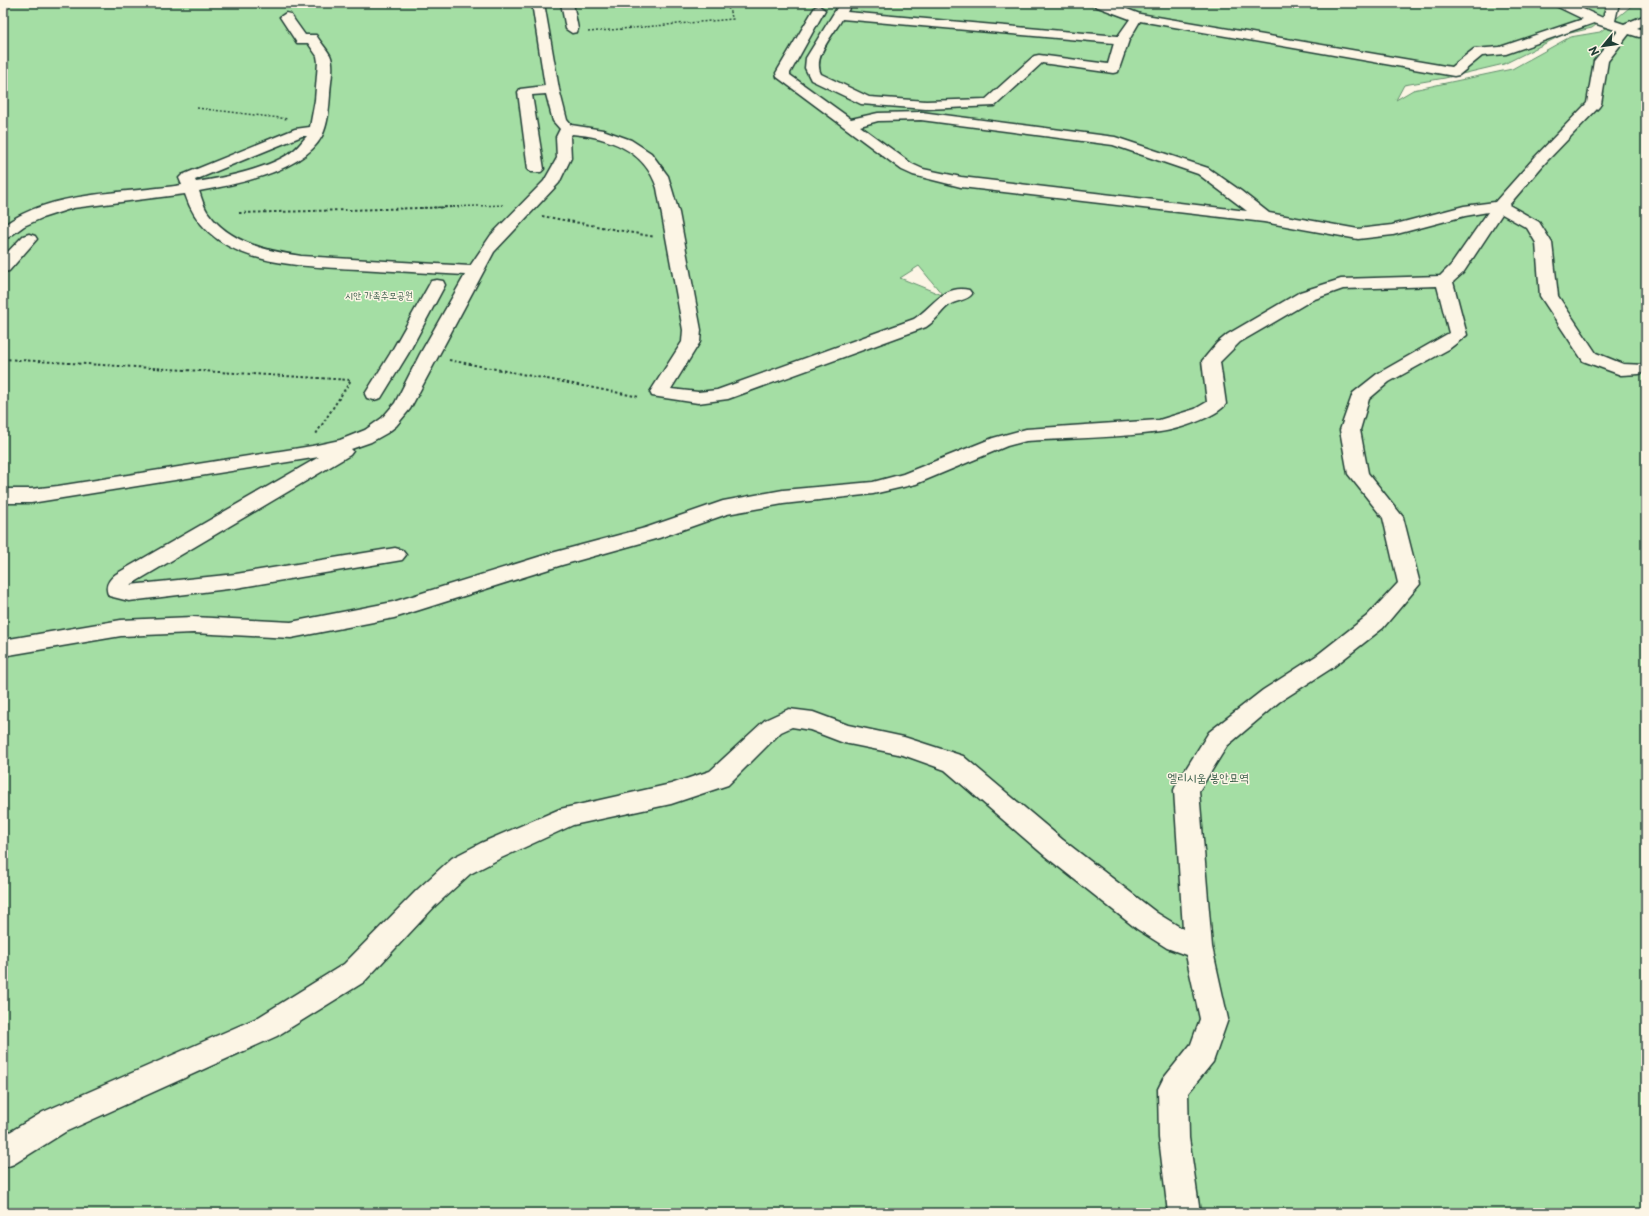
<svg xmlns="http://www.w3.org/2000/svg" width="1649" height="1216" viewBox="0 0 1649 1216" font-family="'Playpen Sans','Poor Story',sans-serif">
  <style>
    .green { fill: #a4dea4; stroke: #628e6c; fill-rule: evenodd }
    .lines { fill: none; stroke-linecap: round; stroke-linejoin: round }
    .minor-casing { stroke: #1f3d34; stroke-width: 3 }
    .path-far1 { stroke: #1f3d34; stroke-width: 1.5; stroke-dasharray: 2 2; stroke-linecap: butt }
    .path { stroke: #1f3d34; stroke-width: 2; stroke-dasharray: 2.5 2.5; stroke-linecap: butt }
    .minor { fill: #fcf5e5; fill-rule: evenodd }
    .labels { text-anchor: middle; dominant-baseline: central; stroke-width: 3; stroke-linejoin: round; paint-order: stroke }
    .far-park-label { font-size: 10px; fill: #3a5d4a; stroke: #fcf5e5 }
    .park-label { font-size: 12px; fill: #3a5d4a; stroke: #fcf5e5 }
  </style>
  <rect width="100%" height="100%" fill="#fcf5e5"/>
  <filter id="ink" filterUnits="userSpaceOnUse"><feTurbulence type="fractalNoise" baseFrequency=".025" numOctaves="2"/><feDisplacementMap in="SourceGraphic" scale="8" xChannelSelector="R" yChannelSelector="G"/><feConvolveMatrix kernelMatrix="1 2 1 2 8 2 1 2 1" color-interpolation-filters="sRGB"/></filter>
  <g filter="url(#ink)">
    <!-- green -->
    <path class="green" d="M 3,3 L 1624,3 L 1592,28 L 1562,35 L 1504,64 L 1445,78 L 1404,85 L 1396,100 L 1413,90 L 1512,69 L 1570,37 L 1600,32 L 1635,3 L 1646,3 L 1646,1213 L 3,1213 ZM 919,266 L 942,294 L 942,295 L 900,278 Z"/>
    <g class="lines">
      <!-- minor casing -->
      <g class="minor-casing">
        <g id="minor">
          <path d="M 532,3 L 544,3 L 559,89 L 567,120 L 571,125 L 603,130 L 631,140 L 651,153 L 668,176 L 679,213 L 701,330 L 700,342 L 671,389 L 698,392 L 717,390 L 914,319 C 932,308 943,284 969,290 L 972,294 C 967,301 956,300 949,305 C 940,312 938,319 926,327 L 728,399 L 698,403 L 652,396 L 650,392 L 682,342 L 683,330 L 657,188 C 645,150 608,137 572,134 L 570,137 L 571,158 L 559,183 L 494,252 L 410,409 L 396,426 L 387,433 L 371,442 L 351,449 L 353,451 L 350,455 L 130,585 L 236,574 L 395,548 L 402,550 L 406,555 L 402,560 L 236,588 L 129,601 L 109,596 C 104,587 108,580 116,574 L 319,457 L 31,503 L 3,503 L 3,489 L 31,489 L 58,486 L 312,446 L 340,440 L 365,430 L 382,418 L 395,403 L 420,354 L 465,275 C 429,273 394,271 358,269 C 295,266 208,266 185,194 L 73,208 L 42,218 L 24,226 L 9,237 L 3,239 L 3,226 C 51,190 125,194 182,185 L 179,178 L 182,175 L 295,129 L 310,127 L 315,100 L 318,62 L 317,56 L 308,43 L 297,43 L 280,17 L 286,13 L 290,14 L 305,35 L 316,35 C 320,42 326,48 330,55 C 335,65 330,84 330,95 C 329,108 328,124 322,136 C 304,171 235,185 199,191 C 202,199 204,208 209,214 C 230,243 268,251 301,256 L 470,266 L 491,235 L 544,181 L 557,158 L 556,137 L 560,129 L 553,121 L 546,94 L 532,95 L 544,169 L 541,172 L 531,172 L 528,169 L 518,92 L 520,89 L 545,86 ZM 302,136 L 307,136 C 303,140 299,146 294,150 C 273,168 223,178 196,182 L 195,180 Z"/>
          <path d="M 561,3 L 573,3 L 578,29 L 577,32 L 572,33 L 566,29 Z"/>
          <path d="M 840,3 L 852,3 L 847,12 L 1118,36 L 1130,19 L 1095,6 L 1093,3 L 1111,3 L 1140,14 L 1451,67 L 1474,49 L 1500,47 L 1583,19 L 1556,6 L 1554,3 L 1570,3 L 1603,18 L 1607,3 L 1619,3 L 1615,21 L 1624,24 L 1646,15 L 1646,24 L 1637,28 L 1644,30 L 1645,33 L 1644,36 L 1639,37 L 1629,34 L 1608,61 L 1601,104 L 1599,107 L 1545,163 L 1509,205 L 1539,222 L 1552,243 L 1558,296 L 1596,353 L 1623,364 L 1645,365 L 1646,372 L 1639,374 L 1621,375 L 1583,361 L 1540,296 L 1536,243 L 1527,228 L 1502,214 L 1463,273 L 1453,282 L 1467,335 L 1449,349 L 1389,382 L 1369,399 L 1360,430 L 1368,473 L 1403,517 L 1420,584 L 1383,628 L 1332,668 L 1279,702 L 1227,746 L 1199,791 L 1212,947 L 1228,1019 L 1213,1062 L 1188,1093 L 1189,1138 L 1200,1213 L 1168,1213 L 1159,1138 L 1158,1089 L 1163,1079 L 1191,1044 L 1200,1019 L 1186,955 L 1167,948 L 1137,929 L 1045,856 L 945,770 L 903,755 L 844,743 L 810,730 L 792,727 L 781,732 L 728,785 L 671,804 L 573,825 L 499,859 L 470,874 L 435,906 L 364,982 L 277,1036 L 65,1132 L 14,1164 L 3,1168 L 3,1136 L 43,1112 L 257,1018 L 344,964 L 417,890 L 452,858 L 481,843 L 560,809 L 671,784 L 710,771 L 765,720 L 789,709 L 813,712 L 848,725 L 904,737 L 963,756 L 1063,840 L 1157,913 L 1183,929 L 1174,790 L 1177,783 L 1209,732 L 1263,690 L 1316,656 L 1367,616 L 1398,583 L 1383,518 L 1348,474 L 1340,430 L 1353,393 L 1377,374 L 1449,333 L 1437,286 L 1343,289 L 1312,300 L 1240,342 L 1220,362 L 1226,404 C 1217,417 1177,430 1160,432 C 1116,438 1071,438 1026,441 L 1007,446 L 916,484 L 873,494 L 783,504 L 727,514 L 659,538 L 562,565 L 394,618 L 291,638 L 193,633 L 121,636 L 3,656 L 3,640 L 121,620 L 193,617 L 291,622 L 393,602 L 548,554 L 645,528 L 723,501 L 783,490 L 873,482 L 903,474 L 993,438 L 1026,429 L 1159,420 L 1195,409 L 1207,402 L 1202,361 L 1217,343 L 1228,334 L 1300,292 L 1341,279 L 1440,276 L 1451,265 L 1488,212 L 1465,216 L 1393,235 L 1358,239 L 1264,222 L 961,187 L 913,175 L 902,170 L 777,77 L 776,73 L 815,7 L 819,6 L 825,10 L 790,73 L 790,75 L 851,119 L 878,113 L 921,112 L 1115,137 L 1208,168 L 1241,191 L 1269,213 L 1358,229 L 1392,225 L 1464,206 L 1495,202 L 1535,157 L 1587,103 L 1594,61 L 1618,31 L 1594,23 L 1506,54 L 1482,56 L 1459,75 L 1454,76 L 1140,21 L 1129,40 L 1118,72 L 1113,73 L 1042,63 L 995,106 L 926,109 L 861,104 L 811,80 L 805,68 L 806,58 ZM 842,19 L 1114,43 L 1108,64 L 1039,55 L 1034,56 L 986,99 L 926,101 L 869,97 L 821,74 C 812,57 834,34 842,19 ZM 921,120 L 1113,145 L 1198,174 L 1247,211 L 961,177 L 923,169 L 912,164 L 860,126 L 878,121 Z"/>
          <path d="M 29,234 L 35,236 L 37,239 L 9,271 L 3,272 L 3,257 L 23,236 Z"/>
          <path d="M 437,280 L 443,281 L 445,285 L 408,354 L 381,398 L 374,400 L 367,398 L 365,394 L 390,354 L 429,285 L 431,281 Z"/>
        </g>
      </g>
      <!-- path-far1 -->
      <g class="path-far1">
        <path d="M 588,32 L 733,19 L 726,3"/>
        <path d="M 197,108 L 288,119"/>
        <path d="M 421,208 L 505,205"/>
      </g>
      <!-- path -->
      <g class="path">
        <path d="M 239,213 L 455,207"/>
        <path d="M 542,216 L 655,237"/>
        <path d="M 3,359 L 351,380 L 316,434"/>
        <path d="M 449,360 L 640,397"/>
      </g>
      <!-- minor -->
      <use href="#minor" class="minor"/>
    </g>
  </g>
  <g class="labels">
    <!-- far-park labels -->
    <g class="far-park-label">
      <text x="379" y="294">시안 가족추모공원</text>
    </g>
    <!-- park labels -->
    <g class="park-label">
      <text x="1208" y="777">엘리시움 봉안묘역</text>
    </g>
  </g>
  <!-- margin -->
  <rect width="1649" height="1216" fill="none" stroke="#fcf5e5" stroke-width="16"/>
  <rect x="8" y="8" width="1633" height="1200" fill="none" stroke="#1f3d34" stroke-width="1.5" filter="url(#ink)"/>
  <!-- north arrow -->
  <g transform="translate(1603 46) rotate(241)" stroke="#fcf5e5" stroke-width="3" paint-order="stroke">
  <path d="M0-3L7 15L0 10L-7 15Z" fill="#1f3d34"/>
  <text y="-6" font-size="11" font-weight="bold" text-anchor="middle" fill="#1f3d34">N</text>
  </g>
</svg>
